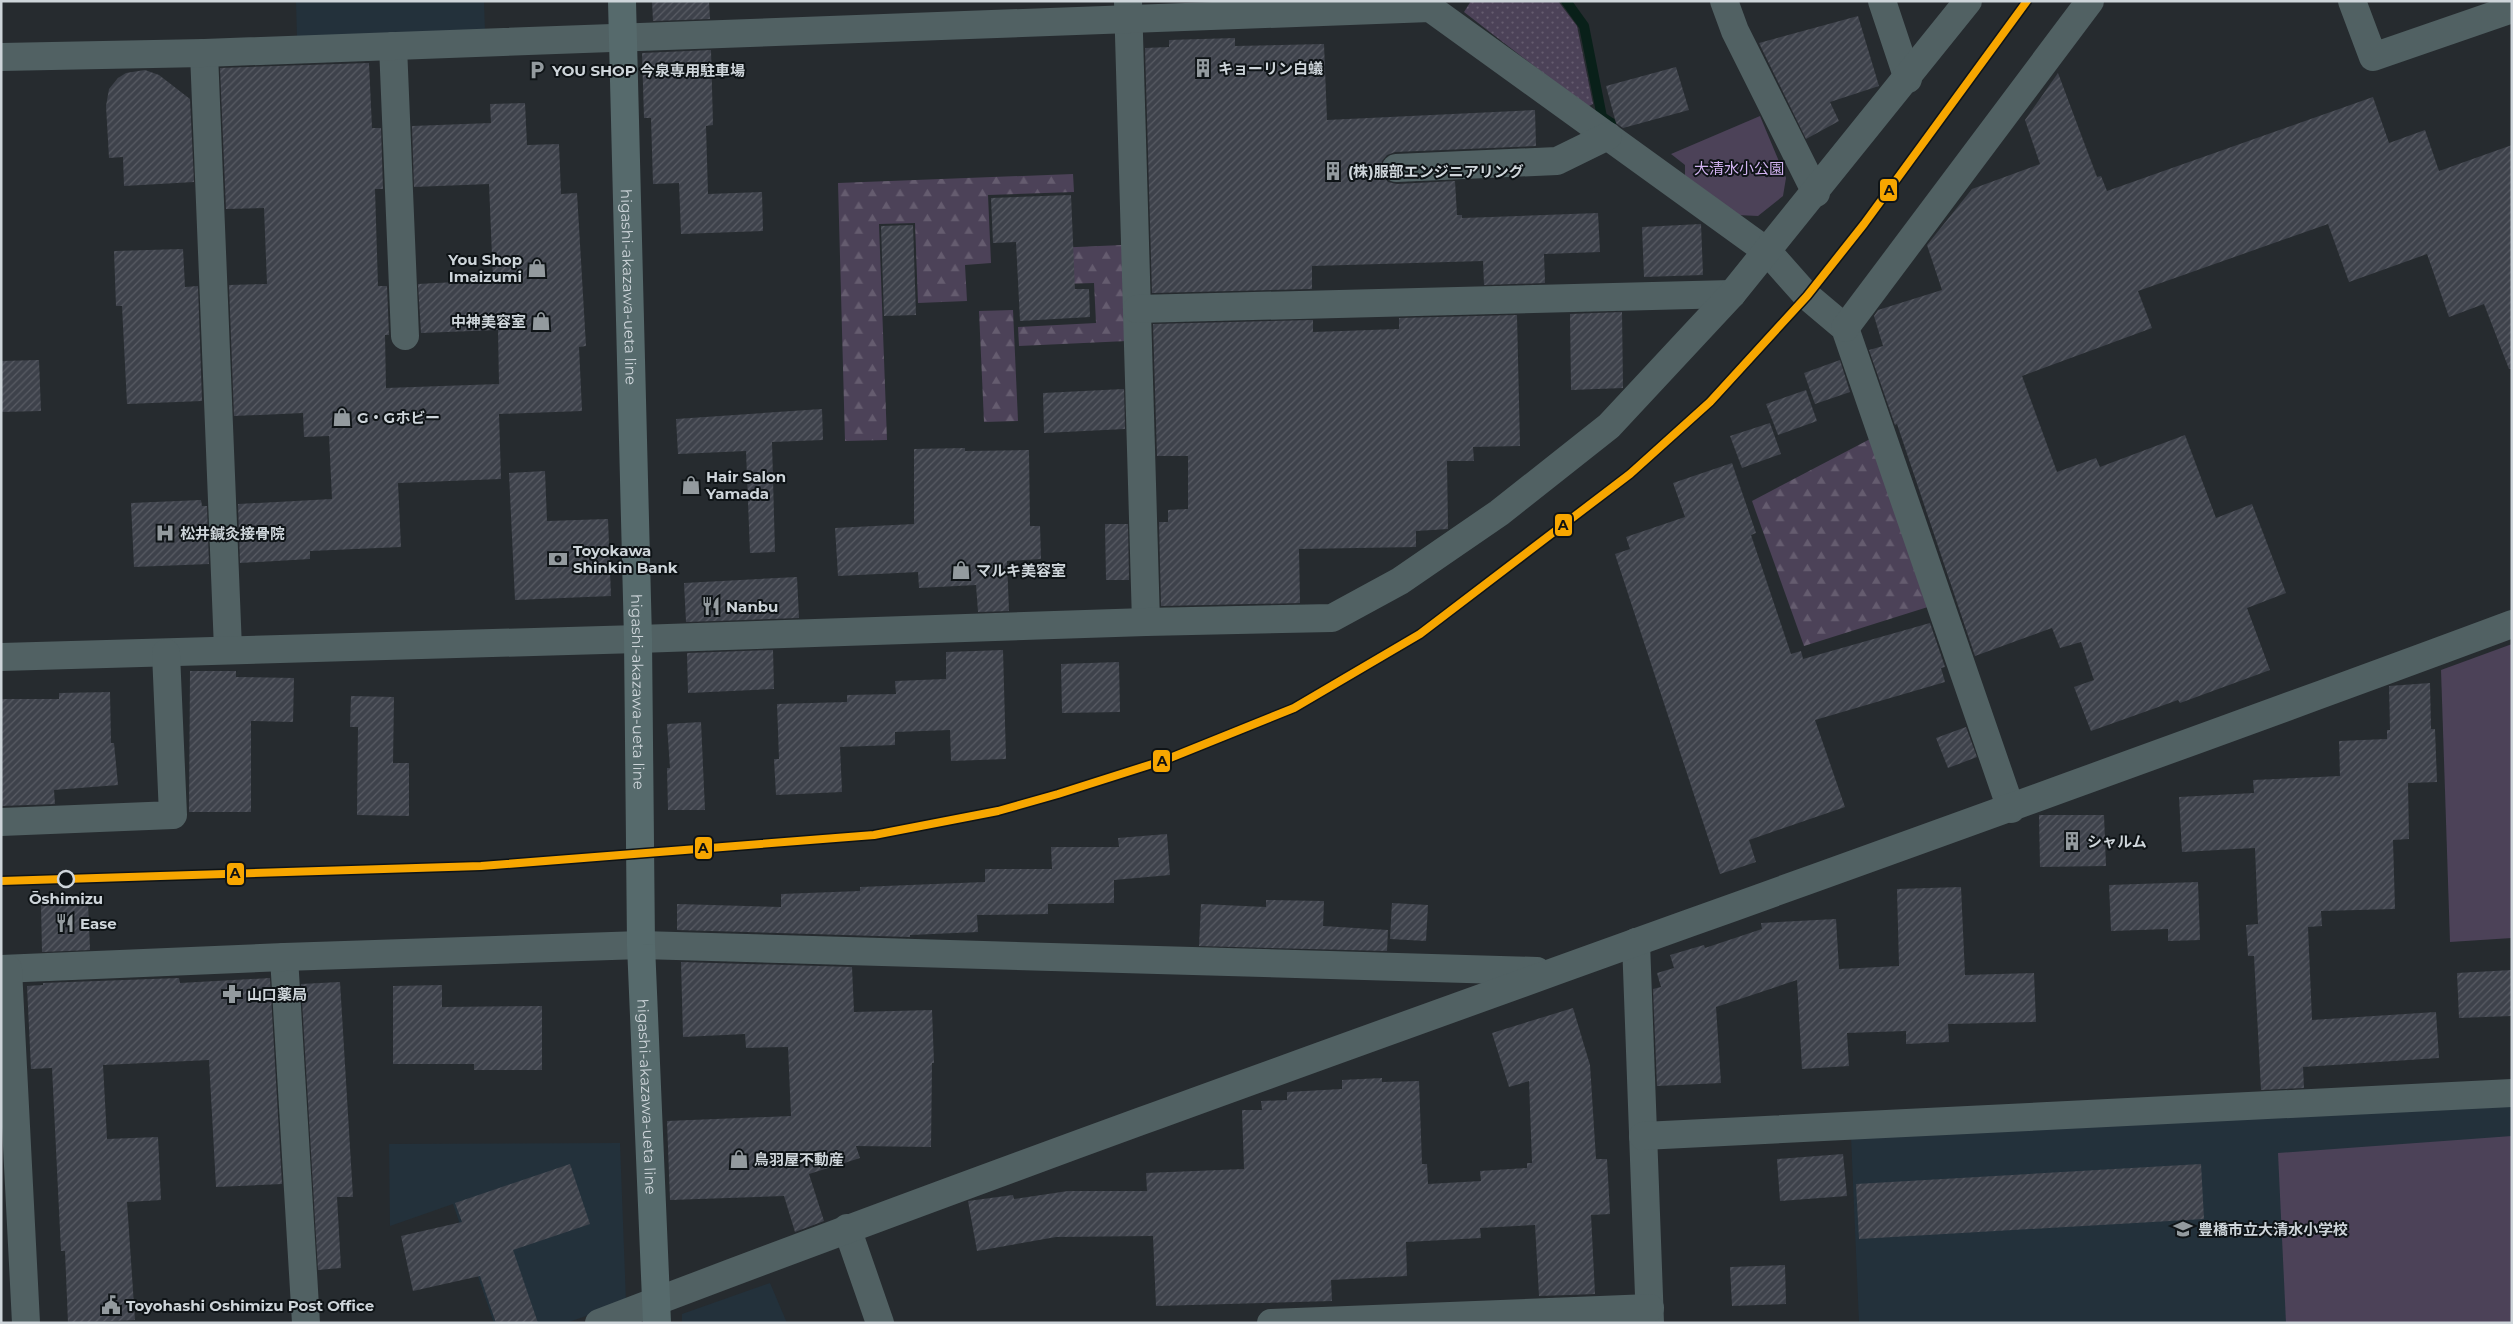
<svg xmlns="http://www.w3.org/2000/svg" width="2513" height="1324" viewBox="0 0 2513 1324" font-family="Montserrat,'Noto Sans JP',sans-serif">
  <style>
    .built { fill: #23313b }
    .grass { fill: url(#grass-dots) }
    .forest { fill: url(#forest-firs) }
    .park { fill: #4c4258 }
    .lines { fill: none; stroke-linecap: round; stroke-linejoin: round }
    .stream { stroke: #092019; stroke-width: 10 }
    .building { fill: url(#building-hatch) }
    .minor { stroke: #516163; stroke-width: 28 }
    .major { stroke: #566a6c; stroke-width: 28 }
    .rail-1-casing { stroke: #0f1417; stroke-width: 11 }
    .rail-1 { stroke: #f7a600; stroke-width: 8 }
    .stop-dot { fill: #0f1417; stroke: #ced5da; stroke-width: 2.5 }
    .labels { text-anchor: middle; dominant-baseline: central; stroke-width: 4; stroke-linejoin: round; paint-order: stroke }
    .poi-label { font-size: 15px; font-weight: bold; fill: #ced5da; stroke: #0f1417; text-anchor: start }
    .park-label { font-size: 15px; fill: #d2b3f1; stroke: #0f1417 }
    .street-label { font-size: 15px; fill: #ced5da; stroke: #0f1417 }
    .stop-label { font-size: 15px; font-weight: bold; fill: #ced5da; stroke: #0f1417 }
    .line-badge { stroke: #0f1417; stroke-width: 2 }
    .pale-badge-label { font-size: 14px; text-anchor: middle; font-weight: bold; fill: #111 }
  </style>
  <defs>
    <pattern id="grass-dots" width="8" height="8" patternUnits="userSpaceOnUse" patternTransform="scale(1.25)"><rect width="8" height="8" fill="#4c4258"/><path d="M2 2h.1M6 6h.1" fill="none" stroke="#655c6f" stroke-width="1.8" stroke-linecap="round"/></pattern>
    <pattern id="forest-firs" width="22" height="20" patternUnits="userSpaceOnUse" patternTransform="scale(1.25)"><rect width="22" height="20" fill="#4c4258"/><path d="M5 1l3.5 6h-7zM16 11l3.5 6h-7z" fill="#655c6f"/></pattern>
    <pattern id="building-hatch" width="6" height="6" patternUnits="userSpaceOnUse" patternTransform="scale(1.25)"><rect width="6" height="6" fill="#3e424b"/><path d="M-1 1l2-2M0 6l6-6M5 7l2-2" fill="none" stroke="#595c64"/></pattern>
  </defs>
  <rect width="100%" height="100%" fill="#262b2f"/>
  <!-- built -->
  <g class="built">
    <path d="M 296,1 L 484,1 L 485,32 L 297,38 Z"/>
    <path d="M 2512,1103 L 2512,1323 L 1859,1323 L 1851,1136 Z"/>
    <path d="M 620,1143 L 626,1302 L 566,1323 L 494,1323 L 453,1204 L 390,1226 L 389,1144 Z"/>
    <path d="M 770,1283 L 787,1323 L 682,1323 L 682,1314 Z"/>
  </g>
  <!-- grass -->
  <path class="grass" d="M 1471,1 L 1558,1 L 1577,26 L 1593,104 L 1587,107 L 1464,12 Z"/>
  <!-- forest -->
  <g class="forest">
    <path d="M 1073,174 L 1074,192 L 988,195 L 991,263 L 965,265 L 967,301 L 918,303 L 915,223 L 879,224 L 887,440 L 845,441 L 838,183 Z"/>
    <path d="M 1122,245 L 1127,341 L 1019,346 L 1018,327 L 1096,323 L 1094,283 L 1032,285 L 1031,249 Z"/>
    <path d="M 1013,310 L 1018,421 L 984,422 L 979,311 Z"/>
    <path d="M 1872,438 L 1931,606 L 1804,646 L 1752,501 Z"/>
  </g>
  <!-- park -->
  <g class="park">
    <path d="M 1760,116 L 1786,178 L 1783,196 L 1758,216 L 1737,215 L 1685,179 L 1685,165 L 1671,154 Z"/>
    <path d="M 2512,644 L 2512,938 L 2450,942 L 2441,670 Z"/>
    <path d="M 2512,1136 L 2512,1323 L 2286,1323 L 2278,1153 Z"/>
  </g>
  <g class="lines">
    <!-- stream -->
    <path class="stream" d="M 1566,1 L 1584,26 L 1602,117 L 1611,123"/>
  </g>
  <!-- building -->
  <g class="building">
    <path d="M 652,1 L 709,1 L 710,19 L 653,21 Z"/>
    <path d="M 1858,16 L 1879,86 L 1830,102 L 1839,121 L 1806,139 L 1759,43 Z"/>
    <path d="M 1235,38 L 1235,46 L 1324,44 L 1327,120 L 1535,110 L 1536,146 L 1395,152 L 1387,155 L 1382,161 L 1380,169 L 1383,176 L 1388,182 L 1397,184 L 1455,181 L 1457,215 L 1462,215 L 1462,218 L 1598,213 L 1600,252 L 1544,254 L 1545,283 L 1484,285 L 1483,261 L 1312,266 L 1312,289 L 1152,293 L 1145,48 L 1169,47 L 1169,40 Z"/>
    <path d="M 711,50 L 713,125 L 706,126 L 708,194 L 762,192 L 763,231 L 681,234 L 679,183 L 653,184 L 651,118 L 644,118 L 642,53 Z"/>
    <path d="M 369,63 L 372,128 L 381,128 L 383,189 L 375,189 L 378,286 L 387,286 L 389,335 L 385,335 L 386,388 L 499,384 L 498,330 L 421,333 L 418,284 L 493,280 L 489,184 L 414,187 L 412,126 L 491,123 L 490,104 L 525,103 L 527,145 L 559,144 L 561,194 L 577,193 L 586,346 L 579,347 L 582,411 L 499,414 L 501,479 L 398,483 L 401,547 L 310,551 L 310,559 L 240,563 L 238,504 L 332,499 L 329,436 L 304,437 L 303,413 L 234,416 L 229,285 L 267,284 L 264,208 L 226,209 L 220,68 Z"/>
    <path d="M 1676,67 L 1689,110 L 1623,128 L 1616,123 L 1606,86 Z"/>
    <path d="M 145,70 L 159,75 L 190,99 L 194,182 L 124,186 L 123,157 L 109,158 L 106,106 L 109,89 L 118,78 L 126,73 Z"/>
    <path d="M 2058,73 L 2097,177 L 2101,176 L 2107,191 L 2373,97 L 2389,143 L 2425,130 L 2439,171 L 2512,145 L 2512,369 L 2509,369 L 2484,304 L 2449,317 L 2427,254 L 2349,282 L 2328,224 L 2138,291 L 2152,328 L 2022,376 L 2057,472 L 2096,458 L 2100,467 L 2185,435 L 2216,518 L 2252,504 L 2286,593 L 2247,608 L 2270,670 L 2180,703 L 2178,700 L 2091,731 L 2074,687 L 2094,680 L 2081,642 L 2060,648 L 2052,628 L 1975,656 L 1897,424 L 1895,425 L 1869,350 L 1883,346 L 1874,316 L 1878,310 L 1942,290 L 1927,245 L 1972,189 L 2040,164 L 2025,120 Z"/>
    <path d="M 1071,195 L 1075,289 L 1089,289 L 1090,317 L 1020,321 L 1016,242 L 993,243 L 991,198 Z"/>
    <path d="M 1701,224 L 1703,275 L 1644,277 L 1642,227 Z"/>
    <path d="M 913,225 L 916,315 L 884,316 L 881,226 Z"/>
    <path d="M 183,249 L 185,287 L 198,286 L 202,401 L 127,404 L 122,306 L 116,306 L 114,251 Z"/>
    <path d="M 1622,312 L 1623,388 L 1571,390 L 1570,314 Z"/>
    <path d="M 1517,315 L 1520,446 L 1473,447 L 1474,461 L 1447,461 L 1448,529 L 1416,531 L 1416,547 L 1299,549 L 1300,603 L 1161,606 L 1159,522 L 1168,522 L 1168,510 L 1188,509 L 1188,456 L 1157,456 L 1153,324 L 1313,320 L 1313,332 L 1399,329 L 1399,318 Z"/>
    <path d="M 39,360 L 41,411 L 1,412 L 1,361 Z"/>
    <path d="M 1840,360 L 1850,392 L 1815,404 L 1804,373 Z"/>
    <path d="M 1124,389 L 1125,429 L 1044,433 L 1043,393 Z"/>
    <path d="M 1806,390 L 1817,421 L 1778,435 L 1766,404 Z"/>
    <path d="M 822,409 L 823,440 L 772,442 L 775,552 L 750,553 L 746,451 L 678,454 L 676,419 Z"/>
    <path d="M 1770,423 L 1781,454 L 1742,468 L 1730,436 Z"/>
    <path d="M 965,448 L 965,451 L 1029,450 L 1030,526 L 1040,526 L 1041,559 L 1007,561 L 1009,611 L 978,612 L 976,585 L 919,588 L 918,572 L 838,576 L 835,528 L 914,524 L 914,449 Z"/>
    <path d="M 1732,463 L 1756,533 L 1751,535 L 1791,654 L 1801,651 L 1803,659 L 1930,623 L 1945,667 L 1941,668 L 1945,682 L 1815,720 L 1845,807 L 1749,840 L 1756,862 L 1720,874 L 1615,554 L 1630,549 L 1626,537 L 1685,517 L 1673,483 Z"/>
    <path d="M 545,471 L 547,521 L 608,519 L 611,596 L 515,600 L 509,473 Z"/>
    <path d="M 201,500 L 202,506 L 207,506 L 209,564 L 134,567 L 131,503 Z"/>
    <path d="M 1105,524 L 1128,524 L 1129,580 L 1106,580 Z"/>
    <path d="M 797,577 L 799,618 L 686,622 L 684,583 Z"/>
    <path d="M 773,650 L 774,689 L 688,693 L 687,653 Z"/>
    <path d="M 1003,650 L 1006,759 L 951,761 L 950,730 L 895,732 L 895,745 L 840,747 L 842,792 L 776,795 L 774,759 L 779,759 L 777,704 L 847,702 L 847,695 L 896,694 L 895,681 L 946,679 L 946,652 Z"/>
    <path d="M 1119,662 L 1120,712 L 1062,713 L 1061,664 Z"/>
    <path d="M 190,671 L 236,671 L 236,677 L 294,678 L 293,722 L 251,721 L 251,812 L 189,812 Z"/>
    <path d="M 2430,683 L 2431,729 L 2435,729 L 2437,782 L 2408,783 L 2409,839 L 2393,840 L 2395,909 L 2321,911 L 2322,926 L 2308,927 L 2312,1020 L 2436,1012 L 2439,1058 L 2303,1067 L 2304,1088 L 2261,1090 L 2254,956 L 2248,956 L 2246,925 L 2258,924 L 2255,848 L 2182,852 L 2179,797 L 2254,793 L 2253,780 L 2340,776 L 2339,741 L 2387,739 L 2387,730 L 2390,730 L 2389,686 Z"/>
    <path d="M 110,692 L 111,743 L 114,743 L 118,785 L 54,790 L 55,804 L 1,806 L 1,699 L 59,699 L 59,693 Z"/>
    <path d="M 351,696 L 394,697 L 393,763 L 409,763 L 409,816 L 357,815 L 358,727 L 350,727 Z"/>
    <path d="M 701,722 L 705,810 L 668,810 L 667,768 L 670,768 L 667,724 Z"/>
    <path d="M 1966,727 L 1977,757 L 1948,768 L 1936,738 Z"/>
    <path d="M 2039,815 L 2104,815 L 2106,866 L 2040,867 Z"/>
    <path d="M 1167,834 L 1170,875 L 1114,880 L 1114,903 L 1048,904 L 1048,914 L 977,915 L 978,932 L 910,935 L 910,937 L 677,930 L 677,904 L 781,907 L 781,894 L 860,891 L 860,887 L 985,882 L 985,869 L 1052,869 L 1051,847 L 1119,847 L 1118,838 Z"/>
    <path d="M 2198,882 L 2200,940 L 2168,941 L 2168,929 L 2111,931 L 2109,885 Z"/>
    <path d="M 1961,887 L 1965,975 L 2034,973 L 2036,1022 L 1948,1024 L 1949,1042 L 1906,1044 L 1906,1031 L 1847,1033 L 1849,1066 L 1802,1069 L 1797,980 L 1716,1007 L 1721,1083 L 1657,1086 L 1653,989 L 1661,987 L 1657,973 L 1674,968 L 1670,955 L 1704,945 L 1705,948 L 1762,929 L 1761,923 L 1836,919 L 1839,969 L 1899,966 L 1897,889 Z"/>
    <path d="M 1266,900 L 1324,901 L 1323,926 L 1388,930 L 1387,951 L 1199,946 L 1201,904 L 1266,907 Z"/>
    <path d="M 88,902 L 90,950 L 42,952 L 41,904 Z"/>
    <path d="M 1392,903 L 1428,905 L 1426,941 L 1390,939 Z"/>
    <path d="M 681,962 L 852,967 L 854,1012 L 932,1010 L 934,1063 L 932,1063 L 931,1147 L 856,1146 L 860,1158 L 809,1174 L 824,1221 L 795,1232 L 784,1196 L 670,1200 L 667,1121 L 791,1116 L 788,1047 L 746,1048 L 745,1034 L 683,1037 Z"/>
    <path d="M 2512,970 L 2512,1016 L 2459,1018 L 2457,973 Z"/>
    <path d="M 179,978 L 180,983 L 270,978 L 282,1184 L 216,1187 L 209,1060 L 103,1065 L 107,1139 L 158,1137 L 161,1200 L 127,1202 L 135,1320 L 68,1323 L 65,1251 L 61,1251 L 52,1068 L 31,1069 L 27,986 L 43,985 L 43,983 Z"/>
    <path d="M 340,982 L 353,1197 L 337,1197 L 341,1268 L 318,1270 L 301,984 Z"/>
    <path d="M 442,985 L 442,1007 L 542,1006 L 542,1070 L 474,1070 L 474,1064 L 393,1064 L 393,986 Z"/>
    <path d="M 1573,1008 L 1590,1065 L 1596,1159 L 1607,1159 L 1610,1214 L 1591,1215 L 1595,1294 L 1539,1296 L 1535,1225 L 1480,1228 L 1481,1238 L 1406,1242 L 1407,1276 L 1331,1280 L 1332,1301 L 1156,1306 L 1153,1236 L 1056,1237 L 977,1251 L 968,1201 L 1013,1195 L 1014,1199 L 1068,1191 L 1147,1191 L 1146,1173 L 1244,1169 L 1242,1110 L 1262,1110 L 1261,1101 L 1287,1100 L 1287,1092 L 1342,1089 L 1342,1080 L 1382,1078 L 1382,1082 L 1419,1081 L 1422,1164 L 1427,1164 L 1428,1184 L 1481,1181 L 1480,1171 L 1527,1168 L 1527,1163 L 1532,1163 L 1529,1081 L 1509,1087 L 1492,1033 Z"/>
    <path d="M 1843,1154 L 1847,1196 L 1780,1201 L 1777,1159 Z"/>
    <path d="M 570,1164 L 590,1224 L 513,1250 L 538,1323 L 496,1323 L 480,1276 L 413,1291 L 401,1236 L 462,1222 L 455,1203 Z"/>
    <path d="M 2201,1164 L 2204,1219 L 1859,1239 L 1856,1184 Z"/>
    <path d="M 1785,1265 L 1786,1304 L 1732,1306 L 1730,1267 Z"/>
  </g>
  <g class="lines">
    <!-- minor -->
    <g class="minor">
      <path d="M 1128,1 L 1146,622"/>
      <path d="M 1724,1 L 1735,31 L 1816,193"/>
      <path d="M 1882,1 L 1908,79"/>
      <path d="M 2352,1 L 2373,57 L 2512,9"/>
      <path d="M 393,46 L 405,336"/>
      <path d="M 204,53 L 228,649"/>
      <path d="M 1,57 L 204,53 L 1430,8 L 1768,252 L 1807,296 L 1845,328 L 2011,809"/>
      <path d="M 1396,168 L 1557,161 L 1608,136"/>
      <path d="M 1137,309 L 1732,294"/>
      <path d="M 1845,328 L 2090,1"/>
      <path d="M 1,657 L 638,639 L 1146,622 L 1332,618 L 1400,581 L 1499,513 L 1609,426 L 1732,294 L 1968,1"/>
      <path d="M 1,822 L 173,815 L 166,653"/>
      <path d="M 1636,942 L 1650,1323"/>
      <path d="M 284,957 L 306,1323"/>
      <path d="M 1,969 L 284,957 L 641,945 L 1537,971"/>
      <path d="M 8,969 L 26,1323"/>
      <path d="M 1643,1136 L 2512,1093"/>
      <path d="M 847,1228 L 880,1323"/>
      <path d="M 599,1323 C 1233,1081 1875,861 2512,624"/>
      <path d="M 1271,1323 L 1650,1308"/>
    </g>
    <!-- major -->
    <path class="major" id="s1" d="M 622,1 L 638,639 L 641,945 L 657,1323"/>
    <!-- rail-1 casing -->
    <g class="rail-1-casing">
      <path id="rail-1" d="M 1,881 L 481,866 L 874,835 L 998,811 L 1058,794 L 1165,760 L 1294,708 L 1420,634 L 1630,474 L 1710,402 L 1807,296 L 1864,224 L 2027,1"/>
    </g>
    <!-- rail-1 -->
    <use href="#rail-1" class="rail-1"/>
  </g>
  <!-- icons -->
  <defs>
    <g id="building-bare" transform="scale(1.5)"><path d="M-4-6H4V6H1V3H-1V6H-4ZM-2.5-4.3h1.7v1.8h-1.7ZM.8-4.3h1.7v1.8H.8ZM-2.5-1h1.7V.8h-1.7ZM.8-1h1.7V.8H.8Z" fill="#939a9e" stroke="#0f1417" stroke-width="2.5" paint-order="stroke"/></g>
    <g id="parking-bare" transform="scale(1.5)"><path d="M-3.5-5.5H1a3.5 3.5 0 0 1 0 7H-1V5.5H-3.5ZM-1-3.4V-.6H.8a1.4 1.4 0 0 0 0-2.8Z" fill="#939a9e" stroke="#0f1417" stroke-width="2.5" paint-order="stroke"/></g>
    <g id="shop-bare" transform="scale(1.5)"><path d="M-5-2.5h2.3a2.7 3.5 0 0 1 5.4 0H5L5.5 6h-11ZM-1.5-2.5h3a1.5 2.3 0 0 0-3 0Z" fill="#939a9e" stroke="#0f1417" stroke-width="2.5" paint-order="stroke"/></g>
    <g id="hospital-bare" transform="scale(1.5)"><path d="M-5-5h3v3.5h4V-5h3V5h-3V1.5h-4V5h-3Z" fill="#939a9e" stroke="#0f1417" stroke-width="2.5" paint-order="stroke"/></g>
    <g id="bank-bare" transform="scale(1.5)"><path d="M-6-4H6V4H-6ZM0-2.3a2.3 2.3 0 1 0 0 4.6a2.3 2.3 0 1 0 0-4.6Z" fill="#939a9e" stroke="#0f1417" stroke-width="2.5" paint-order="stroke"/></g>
    <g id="restaurant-bare" transform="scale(1.5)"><path d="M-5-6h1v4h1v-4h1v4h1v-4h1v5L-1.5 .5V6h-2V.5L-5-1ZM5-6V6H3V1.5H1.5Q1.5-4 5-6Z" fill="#939a9e" stroke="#0f1417" stroke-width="2.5" paint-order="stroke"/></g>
    <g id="pharmacy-bare" transform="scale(1.5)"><path d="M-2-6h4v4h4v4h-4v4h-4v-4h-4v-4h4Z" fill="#939a9e" stroke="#0f1417" stroke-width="2.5" paint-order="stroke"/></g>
    <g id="school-bare" transform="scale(1.5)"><path d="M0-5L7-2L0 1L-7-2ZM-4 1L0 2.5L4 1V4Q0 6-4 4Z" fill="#939a9e" stroke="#0f1417" stroke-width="2.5" paint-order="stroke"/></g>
    <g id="civic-bare" transform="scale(1.5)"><path d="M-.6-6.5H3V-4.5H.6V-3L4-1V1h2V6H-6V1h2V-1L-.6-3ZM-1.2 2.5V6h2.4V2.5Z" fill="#939a9e" stroke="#0f1417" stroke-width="2.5" paint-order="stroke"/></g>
  </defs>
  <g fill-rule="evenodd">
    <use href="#building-bare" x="1203" y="68"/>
    <use href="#parking-bare" x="537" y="70"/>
    <use href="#building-bare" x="1333" y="171"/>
    <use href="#shop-bare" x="537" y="268"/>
    <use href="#shop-bare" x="541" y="321"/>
    <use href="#shop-bare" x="342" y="417"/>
    <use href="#shop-bare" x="691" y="485"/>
    <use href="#hospital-bare" x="165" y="533"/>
    <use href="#bank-bare" x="558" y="559"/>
    <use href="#shop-bare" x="961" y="570"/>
    <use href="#restaurant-bare" x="711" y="606"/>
    <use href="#building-bare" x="2072" y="841"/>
    <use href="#restaurant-bare" x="65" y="923"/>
    <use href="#pharmacy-bare" x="232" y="994"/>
    <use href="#shop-bare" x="739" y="1159"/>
    <use href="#school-bare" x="2183" y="1229"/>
    <use href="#civic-bare" x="111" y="1305"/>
  </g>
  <!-- markers -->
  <circle class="stop-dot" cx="66" cy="879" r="8"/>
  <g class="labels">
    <!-- poi labels -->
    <g class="poi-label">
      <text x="1218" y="68">キョーリン白蟻</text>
      <text x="552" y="70">YOU SHOP 今泉専用駐車場</text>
      <text x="1348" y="171">(株)服部エンジニアリング</text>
      <text x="522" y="259" text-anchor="end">You Shop<tspan x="522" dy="17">Imaizumi</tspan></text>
      <text x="526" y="321" text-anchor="end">中神美容室</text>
      <text x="357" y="417">G・Gホビー</text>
      <text x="706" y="476">Hair Salon<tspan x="706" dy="17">Yamada</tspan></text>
      <text x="180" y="533">松井鍼灸接骨院</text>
      <text x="573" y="550">Toyokawa<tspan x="573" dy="17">Shinkin Bank</tspan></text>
      <text x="976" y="570">マルキ美容室</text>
      <text x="726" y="606">Nanbu</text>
      <text x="2087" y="841">シャルム</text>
      <text x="80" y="923">Ease</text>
      <text x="247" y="994">山口薬局</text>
      <text x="754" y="1159">鳥羽屋不動産</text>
      <text x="2198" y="1229">豊橋市立大清水小学校</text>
      <text x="126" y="1305">Toyohashi Oshimizu Post Office</text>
    </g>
    <!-- park labels -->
    <g class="park-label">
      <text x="1739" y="168">大清水小公園</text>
    </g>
    <!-- street labels -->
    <g class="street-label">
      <text stroke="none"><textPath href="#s1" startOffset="286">higashi-akazawa-ueta line</textPath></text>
      <text stroke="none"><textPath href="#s1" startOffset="691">higashi-akazawa-ueta line</textPath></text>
      <text stroke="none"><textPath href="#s1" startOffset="1096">higashi-akazawa-ueta line</textPath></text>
    </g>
    <!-- stop labels -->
    <g class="stop-label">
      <text x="66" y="898">Ōshimizu</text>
    </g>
  </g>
  <g class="line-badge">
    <rect x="1879" y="178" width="19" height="24" rx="5" fill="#f7a600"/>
    <rect x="1554" y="513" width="19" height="24" rx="5" fill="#f7a600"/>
    <rect x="1152" y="749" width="19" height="24" rx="5" fill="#f7a600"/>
    <rect x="694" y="836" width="19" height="24" rx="5" fill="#f7a600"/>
    <rect x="226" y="862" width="19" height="24" rx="5" fill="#f7a600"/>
  </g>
  <g class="pale-badge-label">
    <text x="1889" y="195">A</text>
    <text x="1563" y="530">A</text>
    <text x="1162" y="766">A</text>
    <text x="703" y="853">A</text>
    <text x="235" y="878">A</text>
  </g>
  <!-- border -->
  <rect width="2513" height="1324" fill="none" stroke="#ced5da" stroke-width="5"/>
</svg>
